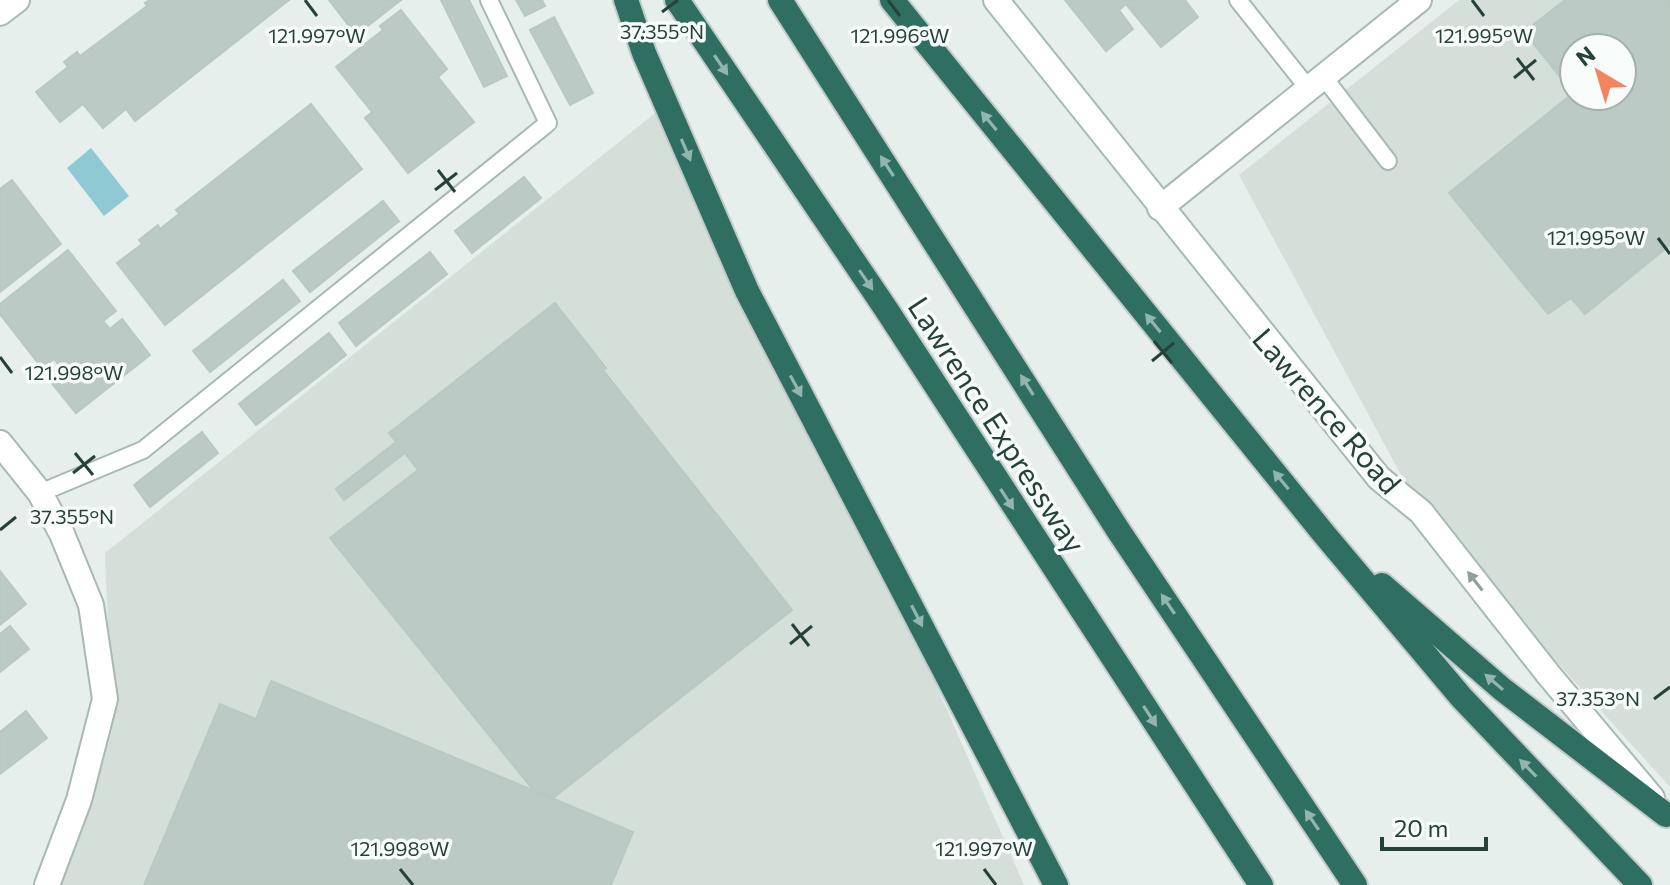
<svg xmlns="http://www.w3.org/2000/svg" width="1670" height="885" viewBox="0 0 1670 885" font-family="Commissioner,sans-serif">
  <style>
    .built { fill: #d4dfda; fill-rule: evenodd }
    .water { fill: #8ec9d4 }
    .building { fill: #bbcac4; stroke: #b8c9c2; stroke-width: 2; fill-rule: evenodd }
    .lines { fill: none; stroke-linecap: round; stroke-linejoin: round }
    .lane-casing { stroke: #a8b8b2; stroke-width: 20 }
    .street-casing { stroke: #a8b8b2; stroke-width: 28 }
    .secondary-casing { stroke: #a4bbb3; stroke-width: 28 }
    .highway-casing { stroke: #c2cac8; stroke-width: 28 }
    .lane { stroke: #fff; stroke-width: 16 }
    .street { stroke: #fff; stroke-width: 24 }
    .secondary { stroke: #fff; stroke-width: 24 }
    .highway { stroke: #2f6f62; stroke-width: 24 }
    .oneway { fill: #93b5ae }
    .oneway2 { fill: #92a09c }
    .ticks { fill: none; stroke: #24423a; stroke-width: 3 }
    .labels { text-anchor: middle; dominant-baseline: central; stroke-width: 7; stroke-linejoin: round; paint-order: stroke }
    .street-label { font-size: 30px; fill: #24423a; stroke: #f7fbf9 }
    .ticks-label { font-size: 20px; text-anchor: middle; fill: #24423a; stroke: #f7fbf9; stroke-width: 7; stroke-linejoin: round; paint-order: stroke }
  </style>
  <rect width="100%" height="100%" fill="#e6efeb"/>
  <!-- built -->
  <g class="built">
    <path d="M 1459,0 L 1670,0 L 1670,787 L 1421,512 L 1239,175 ZM 1574,48 L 1622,48 L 1622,96 L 1574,96 Z"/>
    <path d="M 659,110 L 899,601 L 1024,885 L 55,885 L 111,702 L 105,553 Z"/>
  </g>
  <!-- water -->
  <path class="water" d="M 91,148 L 129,196 L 104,216 L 67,168 Z"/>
  <!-- building -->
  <g class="building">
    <path d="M 150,0 L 289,0 L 135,121 L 126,109 L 103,128 L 83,104 L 60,122 L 36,92 L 68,67 L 64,62 L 77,52 L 80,56 L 147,6 L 145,3 Z"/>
    <path d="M 329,0 L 401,0 L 356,35 Z"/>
    <path d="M 441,0 L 469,0 L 507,76 L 484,87 Z"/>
    <path d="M 516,0 L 542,0 L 545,6 L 525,16 Z"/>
    <path d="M 1065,0 L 1185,0 L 1198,17 L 1161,47 L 1126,4 L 1119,10 L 1133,29 L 1106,51 Z"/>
    <path d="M 1565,0 L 1670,0 L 1670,245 L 1585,314 L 1571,298 L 1548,314 L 1449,193 L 1573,93 L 1524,32 ZM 1574,48 L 1622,48 L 1622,96 L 1574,96 Z"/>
    <path d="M 401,10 L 447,69 L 438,77 L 474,122 L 408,173 L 365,118 L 372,112 L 336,67 L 383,30 L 380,26 Z"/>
    <path d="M 554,17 L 593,93 L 570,105 L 530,30 Z"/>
    <path d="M 311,104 L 362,169 L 165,325 L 117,263 L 142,244 L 139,240 L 158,225 L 160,229 L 179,214 L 176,210 Z"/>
    <path d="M 524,177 L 541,198 L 472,253 L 455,231 Z"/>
    <path d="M 12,180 L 61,244 L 0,292 L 0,189 Z"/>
    <path d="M 383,201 L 399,221 L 310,292 L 293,271 Z"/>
    <path d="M 68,250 L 116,311 L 103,321 L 110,329 L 122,319 L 150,355 L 76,413 L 49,380 L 62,369 L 54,359 L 42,368 L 0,314 L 0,304 Z"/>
    <path d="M 430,252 L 447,274 L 356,346 L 339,323 Z"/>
    <path d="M 283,280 L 300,301 L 210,372 L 193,351 Z"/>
    <path d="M 555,303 L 606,368 L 603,370 L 792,610 L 553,798 L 534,791 L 330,538 L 418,470 L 405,453 L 344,500 L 336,489 L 396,442 L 389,433 Z"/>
    <path d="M 329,333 L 346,355 L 256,425 L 239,404 Z"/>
    <path d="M 202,432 L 218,453 L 150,507 L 134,485 Z"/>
    <path d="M 0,571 L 26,604 L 0,625 Z"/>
    <path d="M 10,626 L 29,649 L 0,672 L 0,634 Z"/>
    <path d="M 271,681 L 633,832 L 611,885 L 144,885 L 220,704 L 256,719 Z"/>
    <path d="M 26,711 L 47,738 L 0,774 L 0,732 Z"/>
  </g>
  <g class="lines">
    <!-- lane casing -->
    <g class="lane-casing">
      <g id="lane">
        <path d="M 1238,0 L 1308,88"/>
        <path d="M 1323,76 L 1388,161"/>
        <path d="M 40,493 L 143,450 L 548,123 L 489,0"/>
      </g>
    </g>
    <!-- street casing -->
    <g class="street-casing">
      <g id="street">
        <path d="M 0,13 L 17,0"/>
        <path d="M 1160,208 L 1419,0"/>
        <path d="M 0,443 L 40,493 L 62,534 L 91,605 L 105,699 L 79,800 L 47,885"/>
      </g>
    </g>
    <!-- secondary casing -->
    <g class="secondary-casing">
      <path id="secondary" d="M 996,0 L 1379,478 L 1421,512 L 1548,674 L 1652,798"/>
    </g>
    <!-- highway casing -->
    <g class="highway-casing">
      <g id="highway">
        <path d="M 626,0 L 644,53 L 747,291 L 1056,885"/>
        <path d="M 677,0 L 886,309 L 1261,885"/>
        <path d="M 780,0 L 1118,530 L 1355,885"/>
        <path d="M 892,0 L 1324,534 L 1461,697 L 1640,885"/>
        <path d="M 1382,585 L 1502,689 L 1666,815"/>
      </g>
    </g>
    <!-- lane -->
    <use href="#lane" class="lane"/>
    <!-- street -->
    <use href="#street" class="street"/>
    <!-- secondary -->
    <use href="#secondary" class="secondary"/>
    <!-- highway -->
    <use href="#highway" class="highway"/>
  </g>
  <!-- one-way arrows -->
  <defs><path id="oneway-solid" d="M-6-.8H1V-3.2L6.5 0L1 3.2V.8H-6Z" transform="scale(2)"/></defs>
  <g class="oneway">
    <use href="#oneway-solid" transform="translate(721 65) rotate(56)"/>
    <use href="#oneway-solid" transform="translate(989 121) rotate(-129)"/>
    <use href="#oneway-solid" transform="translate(686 150) rotate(67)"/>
    <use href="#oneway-solid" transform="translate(887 166) rotate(-123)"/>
    <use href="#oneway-solid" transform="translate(866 280) rotate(56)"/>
    <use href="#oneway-solid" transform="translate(1153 323) rotate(-129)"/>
    <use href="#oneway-solid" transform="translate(1027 385) rotate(-122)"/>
    <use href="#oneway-solid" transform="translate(796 386) rotate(62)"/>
    <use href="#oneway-solid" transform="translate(1281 480) rotate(-129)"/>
    <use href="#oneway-solid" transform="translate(1007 499) rotate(57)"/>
    <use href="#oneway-solid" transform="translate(1168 604) rotate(-124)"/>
    <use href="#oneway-solid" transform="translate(917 616) rotate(63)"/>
    <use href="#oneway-solid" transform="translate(1494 682) rotate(-139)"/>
    <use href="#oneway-solid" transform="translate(1150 716) rotate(57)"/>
    <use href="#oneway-solid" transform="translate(1528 768) rotate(-134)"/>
    <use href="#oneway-solid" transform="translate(1312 820) rotate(-124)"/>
  </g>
  <use class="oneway2" href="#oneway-solid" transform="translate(1475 581) rotate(-128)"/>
  <!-- ticks -->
  <path class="ticks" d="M 305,0 L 317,16M 888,0 L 900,16M 1472,0 L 1484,16M 662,12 L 678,0M 1517,58 L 1534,80M 1514,78 L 1536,60M 438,170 L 455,192M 435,190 L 457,173M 1658,238 L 1670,254M 1154,341 L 1172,363M 0,357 L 12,373M 1152,361 L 1174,343M 75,453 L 93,475M 73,473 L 95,456M 0,530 L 16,517M 792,624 L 809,646M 790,644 L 812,626M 1654,699 L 1670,687M 400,869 L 413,885M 984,869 L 996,885"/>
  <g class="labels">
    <!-- street labels -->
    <g class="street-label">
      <text transform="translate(1328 410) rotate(49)">Lawrence Road</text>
      <text transform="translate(998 424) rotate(57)">Lawrence Expressway</text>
    </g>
  </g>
  <g class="ticks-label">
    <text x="662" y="39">37.355°N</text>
    <text x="900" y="43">121.996°W</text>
    <text x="317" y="43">121.997°W</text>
    <text x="1484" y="43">121.995°W</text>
    <text x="1596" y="245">121.995°W</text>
    <text x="74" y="380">121.998°W</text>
    <text x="72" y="524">37.355°N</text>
    <text x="1598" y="706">37.353°N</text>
    <text x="400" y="856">121.998°W</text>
    <text x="984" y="856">121.997°W</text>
  </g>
  <!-- north arrow -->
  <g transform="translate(1598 72) rotate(322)"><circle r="38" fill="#f7fbf9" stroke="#a3b1ad" stroke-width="2"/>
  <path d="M0-6L14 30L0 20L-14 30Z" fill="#f4845f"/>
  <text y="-12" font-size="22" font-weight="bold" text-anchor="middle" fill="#24423a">N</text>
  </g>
  <!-- scale -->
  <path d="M1382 837v12h104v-12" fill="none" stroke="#24423a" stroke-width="4"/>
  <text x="1394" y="837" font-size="24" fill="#24423a" stroke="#f7fbf9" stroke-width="6" paint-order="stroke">20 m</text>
</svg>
